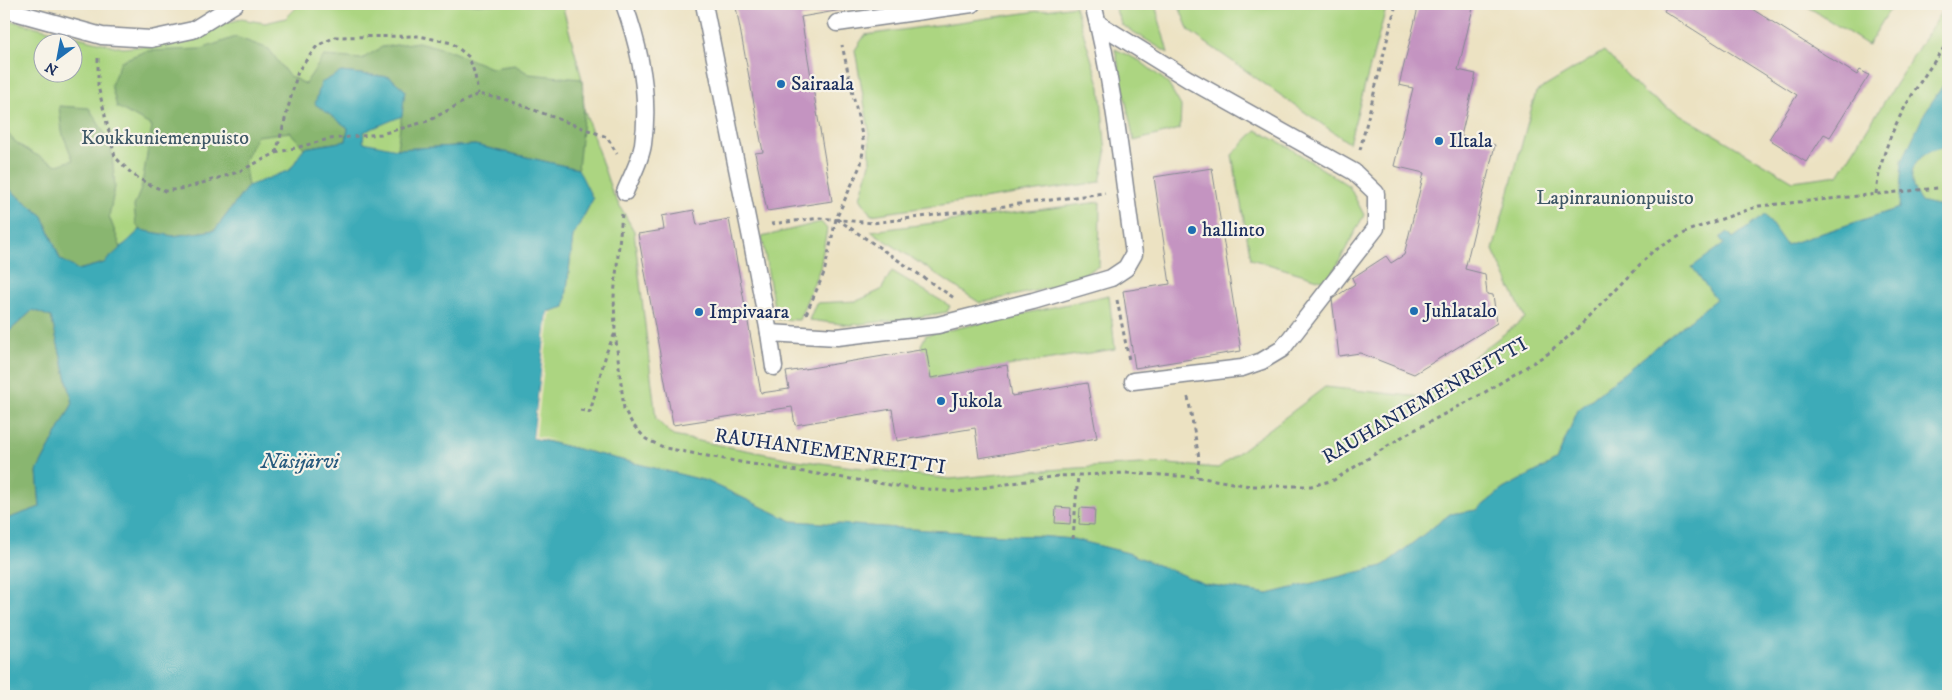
<svg xmlns="http://www.w3.org/2000/svg" width="1952" height="700" viewBox="0 0 1952 700" font-family="'IM FELL DW Pica',serif">
  <style>
    .green { fill: #acd581; stroke: #648270; fill-rule: evenodd }
    .forest { fill: #89b66f; stroke: #527266 }
    .water { fill: #3cabb8; stroke: #2c6d8b }
    .pier { fill: #ece2c2 }
    .building { fill: #c494c1 }
    .lines { fill: none; stroke-linecap: round; stroke-linejoin: round }
    .lane-casing { stroke: #848890; stroke-width: 19 }
    .path { stroke: #848890; stroke-width: 3; stroke-dasharray: 4 4; stroke-linecap: butt }
    .lane { stroke: #fff; stroke-width: 16 }
    .poi-dot { fill: #1f6fb2; stroke: #f7f3e8; stroke-width: 2 }
    .labels { text-anchor: middle; dominant-baseline: central; stroke-width: 4.5; stroke-linejoin: round; paint-order: stroke }
    .poi-label { font-size: 20px; fill: #1b2f5e; stroke: #f7f3e8; text-anchor: start }
    .park-label { font-size: 20px; fill: #3f5867; stroke: #f7f3e8 }
    .street-label { font-size: 20px; fill: #1b2f5e; stroke: #f7f3e8 }
    .water-label { font-size: 21px; font-style: italic; fill: #275a7e; stroke: #f7f3e8 }
  </style>
  <rect width="100%" height="100%" fill="#f7f3e8"/>
  <filter id="ink" filterUnits="userSpaceOnUse"><feTurbulence type="fractalNoise" baseFrequency=".02" numOctaves="2"/><feDisplacementMap in="SourceGraphic" scale="10" xChannelSelector="R" yChannelSelector="G"/><feConvolveMatrix kernelMatrix="1 2 1 2 8 2 1 2 1" color-interpolation-filters="sRGB"/></filter>
  <filter id="wash" filterUnits="userSpaceOnUse"><feTurbulence type="fractalNoise" baseFrequency=".0096" numOctaves="4" result="noise"/><feDisplacementMap in="SourceGraphic" scale="20" xChannelSelector="R" yChannelSelector="G"/><feGaussianBlur stdDeviation="1.12" result="paint"/><feColorMatrix in="noise" values="0 0 0 0 0 0 0 0 0 0 0 0 0 0 0 0 0 1.4 0 .05"/><feComposite in="paint" operator="in"/></filter>
  <g filter="url(#wash)">
    <rect width="100%" height="100%" fill="#ece2c2"/>
    <!-- green -->
    <g class="green">
      <path d="M 300,4 L 562,4 L 582,79 L 584,109 L 612,192 L 634,231 L 656,419 L 673,436 L 797,460 L 950,479 L 1031,471 L 1156,463 L 1218,468 L 1325,387 L 1421,397 L 1525,318 L 1493,250 L 1536,92 L 1604,51 L 1644,93 L 1793,181 L 1838,175 L 1943,9 L 1948,9 L 1948,205 L 1899,208 L 1786,245 L 1733,238 L 1728,232 L 1725,244 L 1716,299 L 1578,410 L 1556,461 L 1503,489 L 1477,510 L 1450,514 L 1383,566 L 1268,594 L 1205,584 L 1128,553 L 1073,539 L 1038,536 L 1004,535 L 792,521 L 707,481 L 533,438 L 548,312 L 565,307 L 573,236 L 593,199 L 362,142 L 364,132 L 304,148 L 290,170 L 140,230 L 104,263 L 4,185 L 4,19 L 123,48 L 144,46 L 241,19 L 265,23 L 286,18 ZM 42,42 L 72,42 L 72,72 L 42,72 Z"/>
      <path d="M 1115,4 L 1155,4 L 1168,53 L 1122,25 L 1114,6 Z"/>
      <path d="M 1178,4 L 1367,4 L 1386,9 L 1349,143 L 1189,31 Z"/>
      <path d="M 1806,4 L 1888,4 L 1892,6 L 1868,45 L 1805,5 Z"/>
      <path d="M 1075,6 L 1100,87 L 1106,154 L 1100,182 L 871,215 L 860,198 L 870,164 L 869,130 L 855,50 L 865,35 Z"/>
      <path d="M 1115,49 L 1140,61 L 1167,82 L 1181,106 L 1180,129 L 1134,141 Z"/>
      <path d="M 1256,130 L 1285,145 L 1349,186 L 1364,215 L 1328,282 L 1251,259 L 1232,155 Z"/>
      <path d="M 1100,202 L 1099,266 L 1062,285 L 980,303 L 871,231 Z"/>
      <path d="M 821,222 L 827,229 L 820,268 L 799,320 L 776,319 L 762,237 Z"/>
      <path d="M 892,271 L 950,306 L 947,312 L 908,319 L 850,325 L 809,320 L 816,303 L 857,301 L 881,290 Z"/>
      <path d="M 1109,295 L 1115,349 L 931,378 L 921,345 L 926,335 Z"/>
    </g>
    <!-- forest -->
    <g class="forest">
      <path d="M 236,37 L 269,49 L 288,75 L 305,84 L 324,56 L 362,59 L 382,47 L 418,42 L 448,50 L 491,68 L 515,65 L 529,74 L 582,79 L 584,109 L 578,169 L 475,145 L 397,149 L 405,90 L 390,77 L 341,72 L 348,129 L 346,141 L 304,148 L 290,132 L 257,136 L 244,161 L 248,186 L 215,230 L 173,236 L 140,230 L 136,224 L 134,206 L 141,189 L 152,126 L 117,107 L 111,85 L 121,61 L 146,51 L 201,49 Z"/>
      <path d="M 59,106 L 89,108 L 111,144 L 115,187 L 109,216 L 121,248 L 104,263 L 78,270 L 60,259 L 43,216 L 4,185 L 4,125 C 8,144 41,157 57,165 L 73,160 L 62,132 Z"/>
      <path d="M 33,310 L 51,317 L 73,403 L 37,471 L 40,507 L 4,520 L 4,336 Z"/>
    </g>
    <!-- water -->
    <path class="water" d="M 341,72 L 390,77 L 405,90 L 402,116 L 364,132 L 363,142 L 397,149 L 475,145 L 578,169 L 593,199 L 573,236 L 565,307 L 548,312 L 533,438 L 707,481 L 792,521 L 1004,535 L 1038,536 L 1073,539 L 1128,553 L 1205,584 L 1268,594 L 1383,566 L 1450,514 L 1477,510 L 1503,489 L 1556,461 L 1578,410 L 1716,299 L 1692,267 L 1724,244 L 1720,238 L 1728,232 L 1733,238 L 1765,215 L 1786,245 L 1899,208 L 1902,161 L 1925,112 L 1948,78 L 1948,148 C 1930,147 1909,161 1912,182 C 1913,188 1917,196 1920,201 L 1941,206 L 1948,205 L 1948,696 L 4,696 L 4,520 L 40,507 L 37,471 L 73,403 L 51,317 L 33,310 L 4,336 L 4,185 L 43,216 L 60,259 L 78,270 L 104,263 L 140,230 L 173,236 L 215,230 L 248,186 L 290,170 L 304,148 L 346,141 L 348,128 L 315,104 L 321,83 Z"/>
    <!-- pier -->
    <path class="pier" d="M 548,312 L 554,313 L 550,314 L 536,436 L 556,441 L 533,438 Z"/>
    <g id="blocks">
      <!-- building -->
      <g class="building">
        <path d="M 759,4 L 876,4 L 801,17 L 832,201 L 767,211 L 755,153 L 763,152 L 736,7 Z"/>
        <path d="M 1419,4 L 1474,4 L 1458,70 L 1476,74 L 1461,136 L 1495,145 L 1465,269 L 1485,274 L 1487,294 L 1493,295 L 1497,323 L 1414,374 L 1360,353 L 1339,356 L 1332,299 L 1355,284 L 1352,278 L 1386,256 L 1391,263 L 1404,255 L 1424,173 L 1394,166 L 1413,88 L 1399,85 Z"/>
        <path d="M 1668,4 L 1744,4 L 1857,75 L 1860,70 L 1869,75 L 1830,137 L 1824,134 L 1806,162 L 1769,139 L 1797,95 L 1664,11 Z"/>
        <path d="M 1212,168 L 1241,351 L 1135,368 L 1123,291 L 1170,284 L 1154,177 Z"/>
        <path d="M 694,210 L 697,225 L 729,219 L 761,393 L 789,389 L 786,372 L 926,349 L 931,378 L 1007,365 L 1012,396 L 1087,383 L 1097,438 L 979,458 L 975,428 L 897,441 L 892,409 L 795,425 L 792,407 L 673,425 L 638,234 L 664,230 L 662,216 Z"/>
        <path d="M 1056,507 L 1071,508 L 1070,524 L 1055,523 Z"/>
        <path d="M 1080,508 L 1095,509 L 1094,525 L 1079,524 Z"/>
      </g>
    </g>
  </g>
  <g filter="url(#ink)">
    <use href="#blocks" fill-opacity="0" stroke="#848890" stroke-width="1"/>
    <g class="lines">
      <!-- lane casing -->
      <g class="lane-casing">
        <g id="lane">
          <path d="M 624,4 C 640,48 650,97 643,144 C 641,160 631,177 625,192"/>
          <path d="M 704,4 L 753,248 L 769,333 L 774,367"/>
          <path d="M 4,9 L 102,36 L 151,39 L 193,30 L 235,4"/>
          <path d="M 837,23 L 972,4"/>
          <path d="M 1099,24 L 1188,79 L 1354,172 L 1376,193 L 1376,228 L 1282,349 L 1262,361 L 1242,368 L 1133,381"/>
          <path d="M 769,333 L 837,337 L 938,325 L 1033,301 L 1111,278 L 1126,268 L 1134,254 C 1122,170 1114,85 1093,4"/>
        </g>
      </g>
      <!-- path -->
      <g class="path">
        <path d="M 98,58 L 98,86 L 115,157 L 132,174 L 148,184 L 165,191 L 186,188 L 238,172 L 276,153 L 329,139 L 381,134 L 428,121 L 478,94 L 507,100 L 607,137 L 617,154"/>
        <path d="M 1360,150 L 1396,4"/>
        <path d="M 276,153 L 298,71 L 317,46 L 335,37 L 419,36 L 452,43 L 469,57 L 475,75 L 478,94"/>
        <path d="M 1876,194 C 1882,134 1914,90 1948,42"/>
        <path d="M 622,214 L 614,296 L 615,332 L 624,409 L 633,425 L 646,439 L 665,448 L 745,463 L 897,486 L 956,492 L 1058,476 L 1125,473 L 1197,477 L 1250,486 L 1311,486 L 1334,480 L 1405,435 L 1482,394 L 1549,353 L 1575,331 L 1652,252 L 1690,230 L 1759,206 L 1948,187"/>
        <path d="M 837,219 L 954,298"/>
        <path d="M 771,224 L 820,218 L 873,223 L 1105,193"/>
        <path d="M 1117,300 L 1129,360"/>
        <path d="M 806,314 L 824,273 L 836,219 L 861,164 L 864,144 L 842,45"/>
        <path d="M 1188,397 L 1199,458 L 1197,477"/>
        <path d="M 580,410 L 590,412 L 607,351 L 615,333"/>
        <path d="M 1073,539 L 1078,475"/>
      </g>
      <!-- lane -->
      <use href="#lane" class="lane"/>
    </g>
  </g>
  <!-- markers -->
  <g class="poi-dot">
    <circle cx="781" cy="84" r="5"/>
    <circle cx="1439" cy="141" r="5"/>
    <circle cx="1192" cy="230" r="5"/>
    <circle cx="1414" cy="311" r="5"/>
    <circle cx="699" cy="312" r="5"/>
    <circle cx="941" cy="401" r="5"/>
  </g>
  <g class="labels">
    <!-- poi labels -->
    <g class="poi-label">
      <text x="791" y="84">Sairaala</text>
      <text x="1449" y="141">Iltala</text>
      <text x="1202" y="230">hallinto</text>
      <text x="1424" y="311">Juhlatalo</text>
      <text x="709" y="312">Impivaara</text>
      <text x="951" y="401">Jukola</text>
    </g>
    <!-- park labels -->
    <g class="park-label">
      <text x="165" y="138">Koukkuniemenpuisto</text>
      <text x="1615" y="198">Lapinraunionpuisto</text>
    </g>
    <!-- street labels -->
    <g class="street-label">
      <text transform="translate(1425 401) rotate(-30)">RAUHANIEMENREITTI</text>
      <text transform="translate(830 452) rotate(8)">RAUHANIEMENREITTI</text>
    </g>
    <!-- water labels -->
    <g class="water-label">
      <text x="300" y="462">Näsijärvi</text>
    </g>
  </g>
  <!-- margin -->
  <rect width="1952" height="700" fill="none" stroke="#f7f3e8" stroke-width="20"/>
  <!-- north arrow -->
  <g transform="translate(58 58) rotate(212)"><circle r="24" fill="#f7f3e8" stroke="#9fa5b1"/>
  <path d="M0-4L9 19L0 12L-9 19Z" fill="#1f6fb2"/>
  <text y="-8" font-size="14" font-weight="bold" text-anchor="middle" fill="#1b2f5e">N</text>
  </g>
</svg>
